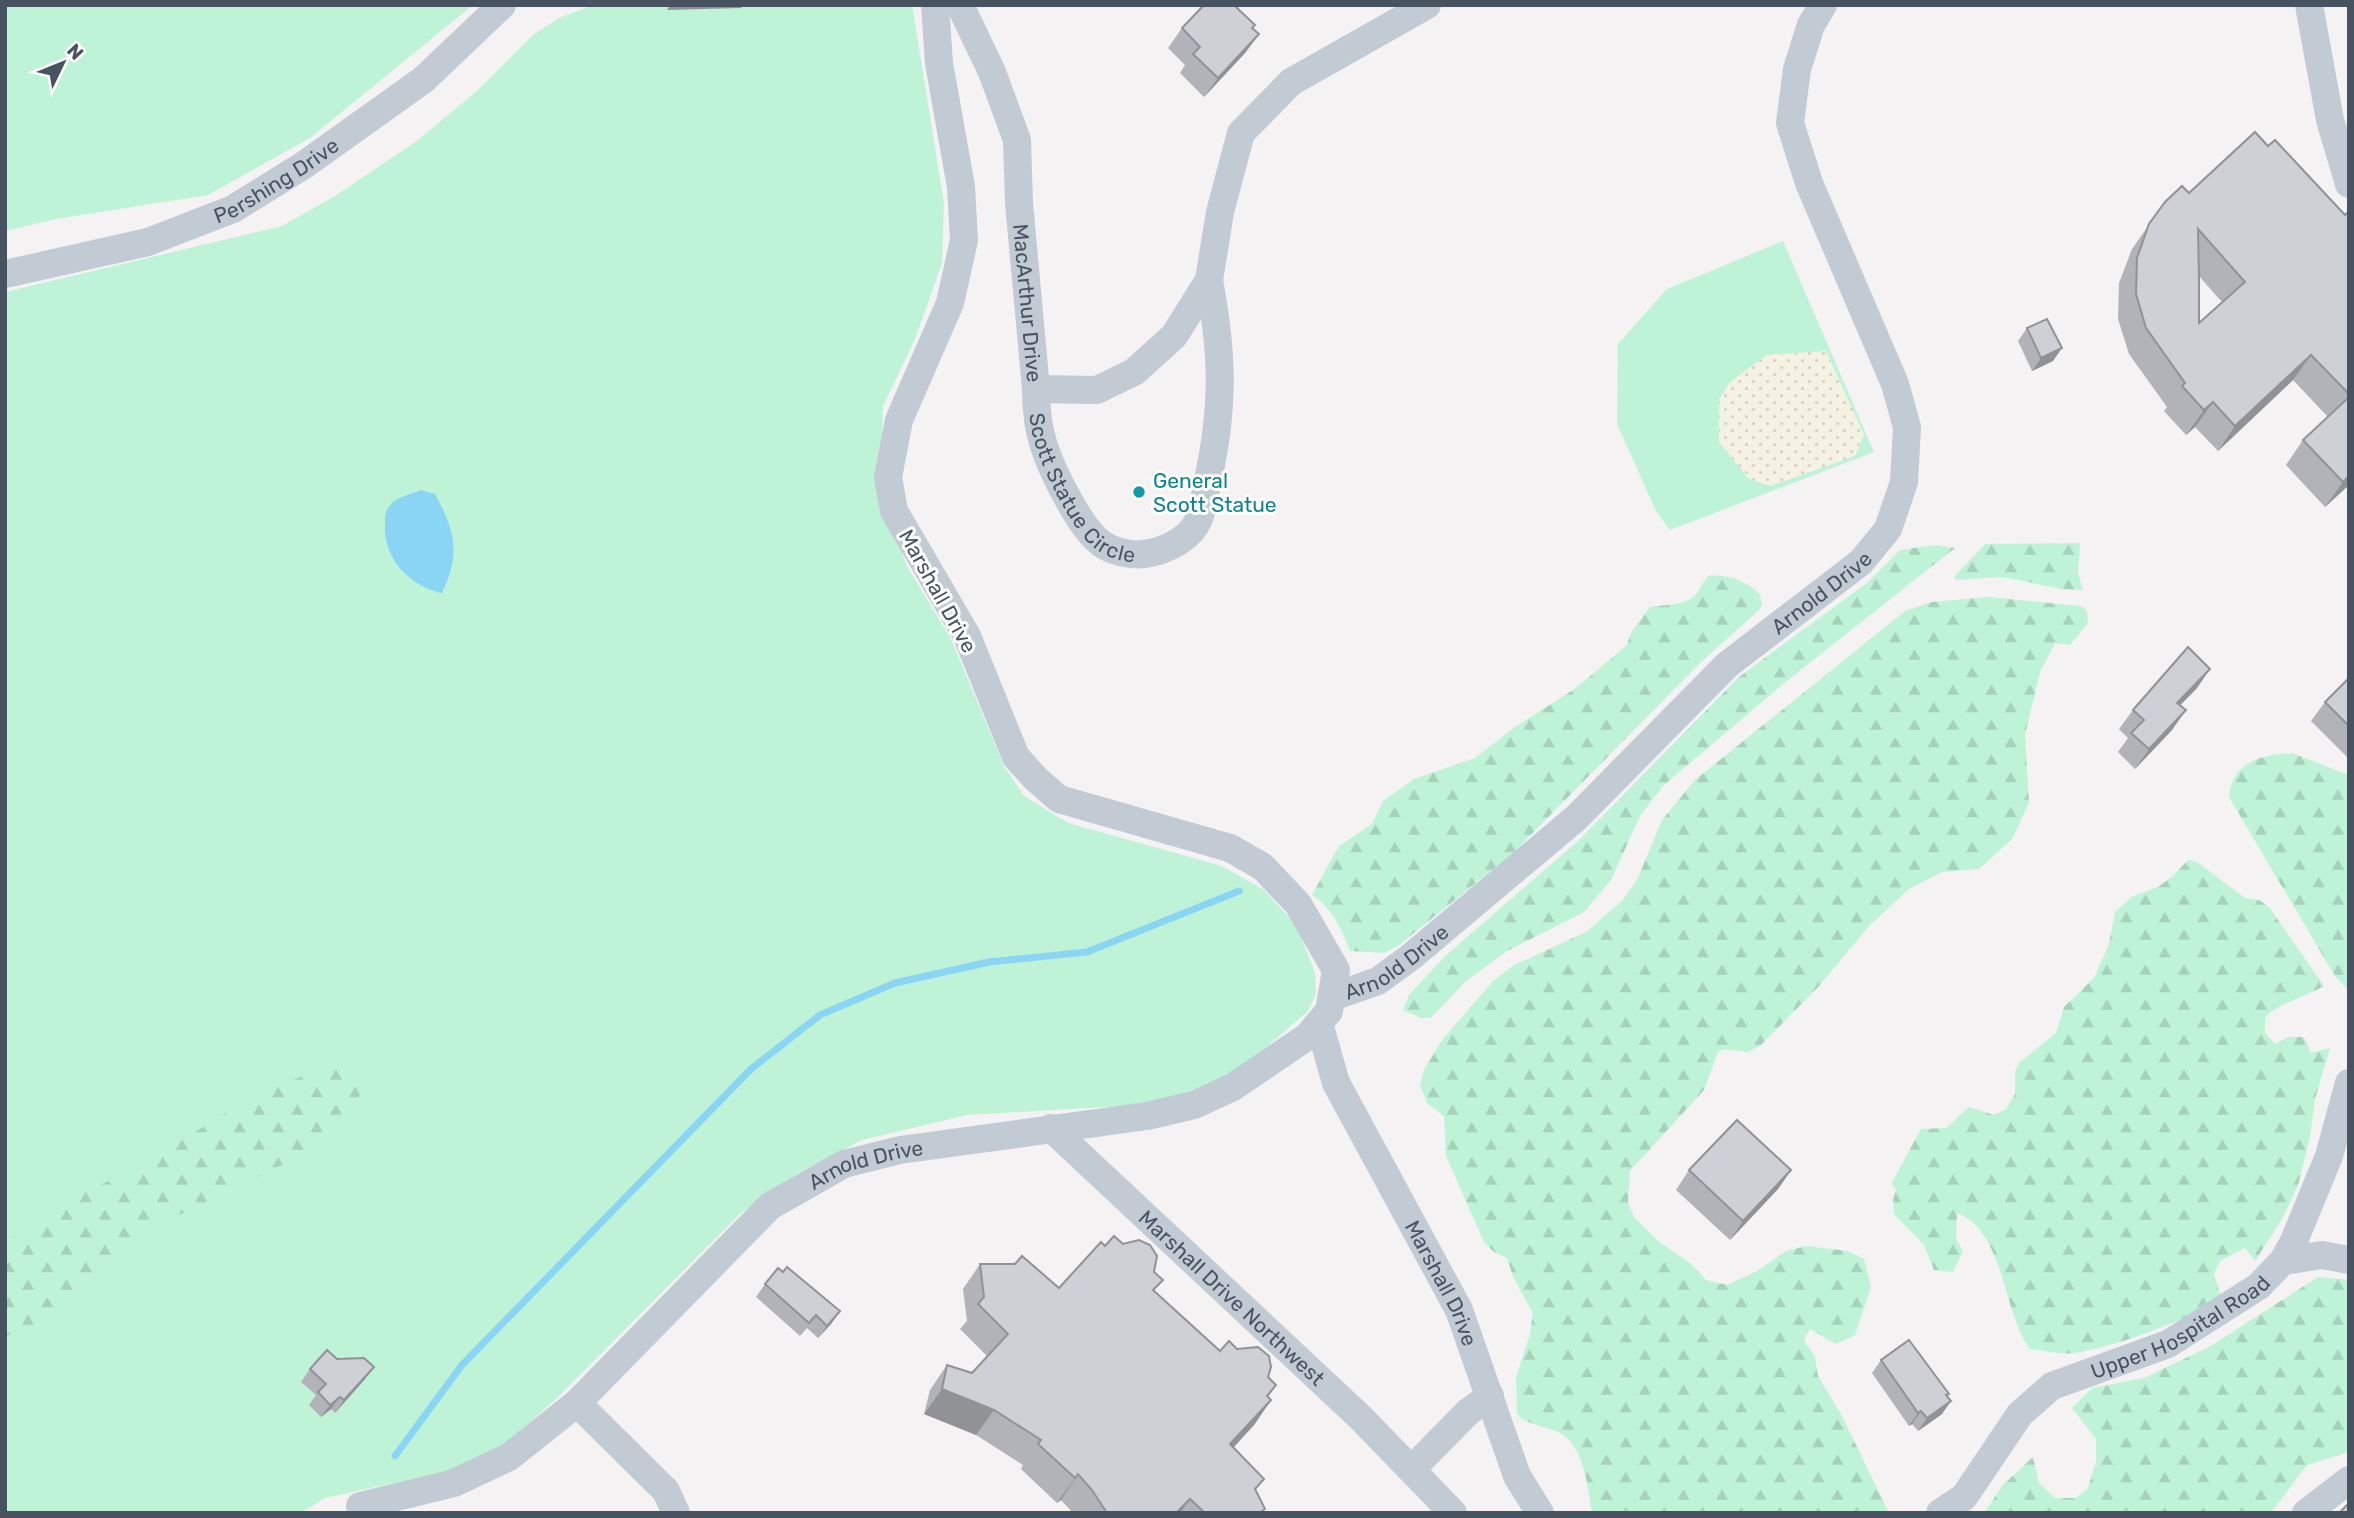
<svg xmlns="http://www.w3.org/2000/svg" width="2354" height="1518" viewBox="0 0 2354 1518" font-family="Rubik,sans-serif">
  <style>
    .grass { fill: #bff3d7 }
    .forest { fill: url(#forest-firs) }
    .sand { fill: url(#sand-dots) }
    .water { fill: #89d5f3 }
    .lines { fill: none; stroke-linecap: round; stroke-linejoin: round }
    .stream { stroke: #89d5f3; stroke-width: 7 }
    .minor { stroke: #c2cbd4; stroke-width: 28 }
    .wall { fill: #b1b3b8; fill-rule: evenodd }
    .shaded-wall { fill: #909296 }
    .building { fill: #ced0d6; stroke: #909296; stroke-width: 2; fill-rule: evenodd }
    .culture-dot { fill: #0f9aa8; stroke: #fff; stroke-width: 2.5 }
    .labels { text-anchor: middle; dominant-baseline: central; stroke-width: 6; stroke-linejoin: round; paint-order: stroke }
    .street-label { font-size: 21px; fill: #485361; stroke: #fff }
    .culture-label { font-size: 21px; fill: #0d838f; stroke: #fff; text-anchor: start }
  </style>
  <defs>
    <pattern id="forest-firs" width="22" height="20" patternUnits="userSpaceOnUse" patternTransform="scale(1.75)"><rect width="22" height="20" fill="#bff3d7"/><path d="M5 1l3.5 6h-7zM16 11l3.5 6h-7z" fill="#a6d2bb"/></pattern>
    <pattern id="sand-dots" width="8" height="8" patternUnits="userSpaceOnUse" patternTransform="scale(1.75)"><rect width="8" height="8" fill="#f5f1e3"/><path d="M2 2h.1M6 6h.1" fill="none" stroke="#d4d1c5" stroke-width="1.8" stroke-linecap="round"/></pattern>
  </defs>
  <rect width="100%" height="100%" fill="#f4f2f2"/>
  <!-- grass -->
  <g class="grass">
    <path d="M 5,5 L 473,5 L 310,138 L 208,195 L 56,219 L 5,231 Z"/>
    <path d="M 593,5 L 912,5 L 944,203 L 942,263 L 915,339 L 883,406 L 880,499 L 908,568 L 951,639 L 1004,766 L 1024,796 L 1068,823 L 1222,866 L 1264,890 L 1297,926 L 1315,973 L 1316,994 L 1308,1011 L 1246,1065 L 1214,1082 L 1179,1095 L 1141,1105 L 967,1115 L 862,1140 L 798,1173 L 740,1214 L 557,1398 L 510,1440 L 458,1469 L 325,1498 L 301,1513 L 5,1513 L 5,292 L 282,226 L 335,196 L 414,143 L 477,91 L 533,35 L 559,18 Z"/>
    <path d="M 1783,241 L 1874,452 L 1670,530 L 1656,511 L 1617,424 L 1618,344 L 1667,289 Z"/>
  </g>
  <!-- forest -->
  <g class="forest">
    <path d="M 2080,543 L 2078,573 L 2083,590 L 2062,589 L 2003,577 L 1956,580 L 1954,577 L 1985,544 Z"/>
    <path d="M 1935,545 L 1955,548 L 1788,680 L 1664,785 L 1640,816 L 1611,880 L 1584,912 L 1507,951 L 1465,982 L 1431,1018 L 1421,1018 L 1403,1010 L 1409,995 L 1445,956 L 1578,841 L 1739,677 L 1868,582 L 1900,550 Z"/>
    <path d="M 1710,575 C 1732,576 1744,580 1760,594 L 1762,605 L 1759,610 L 1701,662 L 1512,854 L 1399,945 L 1384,953 L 1350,951 C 1342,929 1332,908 1312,895 L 1339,846 L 1372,824 L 1383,801 L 1414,779 L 1475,758 L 1515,727 L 1576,688 L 1626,646 L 1632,631 L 1650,607 C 1663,605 1688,605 1696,594 C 1702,587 1702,581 1710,575 Z"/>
    <path d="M 1988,597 L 2080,606 L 2087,610 L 2088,623 L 2070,645 L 2055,643 L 2040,672 L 2025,735 L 2029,803 L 2012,839 L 1979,869 L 1942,872 L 1909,889 L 1870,925 L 1819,986 L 1761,1045 L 1748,1052 L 1724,1049 L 1718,1052 L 1704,1090 L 1630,1171 L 1628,1202 L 1634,1217 L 1657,1240 L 1691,1264 L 1706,1280 L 1727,1285 L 1757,1271 L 1786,1251 L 1806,1246 L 1848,1251 L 1864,1259 L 1871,1287 L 1855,1335 L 1836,1344 L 1810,1329 L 1804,1340 L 1815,1357 L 1818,1376 L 1841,1414 L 1889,1513 L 1592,1513 C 1588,1488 1584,1441 1556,1431 C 1541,1426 1528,1425 1517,1414 L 1516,1377 L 1530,1334 L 1533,1313 L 1514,1279 L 1507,1258 L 1494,1252 L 1484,1242 L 1446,1156 L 1444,1116 L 1427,1103 L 1420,1085 L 1424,1070 L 1442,1040 L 1493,981 L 1514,965 L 1586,932 L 1623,900 L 1637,880 L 1662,820 L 1695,780 L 1905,611 L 1932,602 Z"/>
    <path d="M 2292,753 L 2349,775 L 2348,990 L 2335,976 L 2229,797 C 2232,761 2262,755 2292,753 Z"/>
    <path d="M 2188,860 L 2197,862 L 2245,898 L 2259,900 L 2269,907 L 2324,986 C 2305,997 2282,1002 2265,1017 L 2265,1033 L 2275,1044 L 2288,1037 L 2304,1037 L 2311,1053 L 2330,1048 L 2315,1099 L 2310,1137 L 2298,1185 L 2282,1219 L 2255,1261 L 2245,1248 L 2220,1261 L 2214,1274 L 2221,1297 C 2188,1321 2114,1347 2074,1353 C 2060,1355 2044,1350 2030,1349 C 2002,1312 2005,1231 1957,1213 L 1956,1239 L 1963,1251 L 1953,1272 L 1934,1270 L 1924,1245 L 1894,1214 L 1893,1200 L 1896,1189 L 1891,1184 L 1921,1129 L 1946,1128 L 1969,1107 L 1994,1115 L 2006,1109 L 2015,1094 L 2015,1071 L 2019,1063 L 2056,1033 L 2064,1007 L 2094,978 L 2109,944 L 2115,912 L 2133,896 L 2158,887 L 2173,876 Z"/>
    <path d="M 345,1059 L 364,1089 L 325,1144 L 171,1219 L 42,1326 L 5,1336 L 5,1243 L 46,1210 L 137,1168 L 253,1096 Z"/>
    <path d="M 2318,1277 L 2349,1280 L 2349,1452 L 2307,1465 L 2271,1513 L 1984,1513 L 2003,1485 L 2033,1457 L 2039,1483 L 2055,1498 L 2076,1498 L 2088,1488 L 2096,1461 L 2096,1439 L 2072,1408 L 2092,1388 L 2144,1378 L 2209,1347 Z"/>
  </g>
  <!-- sand -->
  <path class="sand" d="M 1826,351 L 1864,435 L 1855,456 L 1770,486 L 1748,478 L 1719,442 L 1719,400 L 1729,383 L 1767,355 Z"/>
  <!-- water -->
  <path class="water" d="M 421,490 L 435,494 C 455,531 461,553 442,593 C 412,587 385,561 385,529 C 385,519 384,512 391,504 C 397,497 412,494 421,490 Z"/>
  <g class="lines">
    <!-- stream -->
    <path class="stream" d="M 395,1456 L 462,1365 L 751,1069 L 820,1015 L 895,983 L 989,962 L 1087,952 L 1239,891"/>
    <!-- minor -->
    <g class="minor">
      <path id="s1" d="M 960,5 L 992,72 L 1017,140 L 1019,203 L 1036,389 L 1097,390 L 1134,372 L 1174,336 L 1209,280 L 1220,212 L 1241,133 L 1291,82 L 1427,5"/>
      <path d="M 2309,5 L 2330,120 L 2349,184"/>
      <path id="s2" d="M 5,274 L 148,242 L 233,209 L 304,165 L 423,80 L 502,5"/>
      <path id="s3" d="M 1036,389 C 1036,408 1038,428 1044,446 C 1052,471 1077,521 1096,539 C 1109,552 1133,557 1150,553 C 1166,550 1186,540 1195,526 C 1203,514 1205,494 1208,480 C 1224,405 1223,356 1209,280"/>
      <path id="s4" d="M 1332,997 L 1378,981 L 1412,956 L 1576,818 L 1727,665 L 1861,562 L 1888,529 L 1904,482 L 1907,427 L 1895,384 L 1809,183 L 1790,123 L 1797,69 L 1811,25 L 1823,5"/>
      <path id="s5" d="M 1319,1023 L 1336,1083 L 1459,1310 L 1517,1476 L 1540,1513"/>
      <path id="s6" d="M 1051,1128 L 1361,1418 L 1453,1513"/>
      <path d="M 2283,1261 L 2322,1255 L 2349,1260"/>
      <path d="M 577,1403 L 666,1491 L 676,1513"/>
      <path d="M 1412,1469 L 1468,1412 L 1490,1396"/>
      <path id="s7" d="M 360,1506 L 454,1483 L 509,1457 L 577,1403 L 770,1206 L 844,1164 L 900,1150 L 1147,1116 L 1194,1105 L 1233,1087 L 1308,1036 L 1329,1011 L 1336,970 L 1298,904 L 1263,867 L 1230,848 L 1059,799 L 1036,779 L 1016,757 L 967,636 L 894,511 L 888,477 L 899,420 L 950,303 L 964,240 L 961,187 L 939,63 L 935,5"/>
      <path id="s8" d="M 1940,1513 L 1964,1497 L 2020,1414 L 2052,1386 L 2168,1344 L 2259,1286 L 2283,1261 L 2294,1241 L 2329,1156 L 2349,1083"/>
      <path d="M 2306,1513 L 2349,1480"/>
    </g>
  </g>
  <!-- wall -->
  <g class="wall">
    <path d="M 1255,25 L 1252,28 L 1259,34 L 1245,53 L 1204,97 L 1180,73 L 1185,65 L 1168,48 L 1182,28 Z"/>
    <path d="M 2268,146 L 2345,215 L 2349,211 L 2349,485 L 2325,507 L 2286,465 L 2303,440 L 2328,417 L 2293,380 L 2218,451 L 2195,427 L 2186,435 L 2164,411 L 2167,407 L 2129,354 L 2118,319 L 2119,283 L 2132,249 L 2165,202 L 2189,193 ZM 2198,275 L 2222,302 L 2199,323 Z"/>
    <path d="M 2027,328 L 2053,361 L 2032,371 L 2018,341 Z"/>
    <path d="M 2349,678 L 2349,759 L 2311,721 L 2325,702 Z"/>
    <path d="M 2197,688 L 2180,705 L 2172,730 L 2135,769 L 2118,752 L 2128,738 L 2119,729 L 2133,710 Z"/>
    <path d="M 1689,1170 L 1791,1170 L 1778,1189 L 1730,1240 L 1676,1190 Z"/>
    <path d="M 1105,1246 L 1154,1272 L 1155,1292 L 1220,1351 L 1268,1377 L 1276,1385 L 1268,1397 L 1271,1400 L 1254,1425 L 1233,1447 L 1256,1491 L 1262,1513 L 1073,1513 L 1061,1500 L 1057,1503 L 1021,1469 L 1023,1465 L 976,1435 L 924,1414 L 930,1390 L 947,1365 L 972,1373 L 987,1356 L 960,1329 L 967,1321 L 963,1289 L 980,1264 L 1059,1288 Z"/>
    <path d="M 765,1284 L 840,1311 L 831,1324 L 818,1338 L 807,1328 L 800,1336 L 756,1297 Z"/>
    <path d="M 337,1359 L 365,1379 L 335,1413 L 331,1409 L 321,1417 L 309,1405 L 316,1395 L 301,1382 L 310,1369 Z"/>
    <path d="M 1881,1360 L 1947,1396 L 1942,1414 L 1918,1431 L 1912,1424 L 1909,1426 L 1872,1373 Z"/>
  </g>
  <!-- shaded-wall -->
  <g class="shaded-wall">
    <path d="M 670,5 L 743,5 L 741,8 L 667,10 Z"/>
    <path d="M 1259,34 L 1245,53 L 1204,97 L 1218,78 Z"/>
    <path d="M 2062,348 L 2053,361 L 2032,371 L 2041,358 Z"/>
    <path d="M 2311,355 L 2293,380 L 2218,451 L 2235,426 Z"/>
    <path d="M 2213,402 L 2195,427 L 2186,435 L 2204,410 Z"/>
    <path d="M 2349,476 L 2349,485 L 2325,507 L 2343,482 Z"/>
    <path d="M 2210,669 L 2197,688 L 2164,722 L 2177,703 Z"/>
    <path d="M 2186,710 L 2172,730 L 2135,769 L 2149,749 Z"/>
    <path d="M 1791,1170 L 1778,1189 L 1730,1240 L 1743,1221 Z"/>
    <path d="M 840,1311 L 831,1324 L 818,1338 L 827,1326 Z"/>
    <path d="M 374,1367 L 365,1379 L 335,1413 L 344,1400 Z"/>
    <path d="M 942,1389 L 994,1410 L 976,1435 L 924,1414 Z"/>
    <path d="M 340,1397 L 331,1409 L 321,1417 L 330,1405 Z"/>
    <path d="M 1271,1400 L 1254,1425 L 1213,1470 L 1230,1444 Z"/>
    <path d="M 1951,1401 L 1942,1414 L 1918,1431 L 1927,1418 Z"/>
    <path d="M 1921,1411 L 1912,1424 L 1909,1426 L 1918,1413 Z"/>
    <path d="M 1078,1474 L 1061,1500 L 1057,1503 L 1075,1478 Z"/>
    <path d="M 1190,1499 L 1180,1513 L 1176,1513 Z"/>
  </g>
  <!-- building -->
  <g class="building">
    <path d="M 1204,5 L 1234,5 L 1255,25 L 1252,28 L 1259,34 L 1218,78 L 1193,54 L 1200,47 L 1182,28 Z"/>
    <path d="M 2255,132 L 2268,146 L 2275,140 L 2345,215 L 2349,211 L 2349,394 L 2311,355 L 2235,426 L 2213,402 L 2204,410 L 2182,386 L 2185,383 L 2146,328 L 2136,294 L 2137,258 L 2149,224 L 2165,202 L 2182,186 L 2189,193 ZM 2198,229 L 2245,282 L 2199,323 L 2199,280 Z"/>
    <path d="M 2047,319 L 2062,348 L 2041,358 L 2027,328 Z"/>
    <path d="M 2349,397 L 2349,476 L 2343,482 L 2303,440 Z"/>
    <path d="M 2188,647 L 2210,669 L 2177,703 L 2186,710 L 2149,749 L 2131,733 L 2144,720 L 2133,710 Z"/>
    <path d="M 2349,678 L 2349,726 L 2325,702 Z"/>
    <path d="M 1737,1120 L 1791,1170 L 1743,1221 L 1689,1170 Z"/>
    <path d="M 1114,1236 L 1123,1244 L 1139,1240 L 1150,1245 L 1157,1256 L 1154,1272 L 1163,1280 L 1153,1290 L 1220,1351 L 1229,1341 L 1237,1349 L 1258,1347 L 1269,1356 L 1271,1367 L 1268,1377 L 1276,1385 L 1267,1396 L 1271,1400 L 1230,1444 L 1264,1479 L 1255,1489 L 1265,1509 L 1259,1513 L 1205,1513 L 1190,1499 L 1176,1513 L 1107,1513 L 1092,1490 L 1078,1474 L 1075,1478 L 1038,1444 L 1041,1440 L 994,1410 L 942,1389 L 947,1365 L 972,1373 L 1008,1334 L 978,1304 L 984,1297 L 980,1264 L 1015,1264 L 1022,1256 L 1059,1288 L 1101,1242 L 1105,1246 Z"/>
    <path d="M 787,1267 L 840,1311 L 827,1326 L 816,1315 L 809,1323 L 765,1284 L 778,1268 L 783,1272 Z"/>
    <path d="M 1909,1340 L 1949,1394 L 1946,1395 L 1951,1401 L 1927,1418 L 1921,1411 L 1918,1413 L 1881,1360 Z"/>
    <path d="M 327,1350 L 337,1359 L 364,1358 L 374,1367 L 344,1400 L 340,1397 L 330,1405 L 318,1392 L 326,1384 L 310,1369 Z"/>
    <path d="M 2349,1503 L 2349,1513 L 2339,1513 Z"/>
  </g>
  <!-- markers -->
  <circle class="culture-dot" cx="1139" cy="492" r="7"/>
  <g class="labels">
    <!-- street labels -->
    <g class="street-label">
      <text stroke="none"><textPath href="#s2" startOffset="289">Pershing Drive</textPath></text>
      <text stroke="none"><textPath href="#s1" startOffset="310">MacArthur Drive</textPath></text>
      <text stroke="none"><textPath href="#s3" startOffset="116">Scott Statue Circle</textPath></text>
      <text transform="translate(938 591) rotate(61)">Marshall Drive</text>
      <text stroke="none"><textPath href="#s4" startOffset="639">Arnold Drive</textPath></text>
      <text stroke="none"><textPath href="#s4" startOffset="74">Arnold Drive</textPath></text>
      <text stroke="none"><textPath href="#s7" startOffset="626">Arnold Drive</textPath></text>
      <text stroke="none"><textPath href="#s5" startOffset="289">Marshall Drive</textPath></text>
      <text stroke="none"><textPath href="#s6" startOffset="248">Marshall Drive Northwest</textPath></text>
      <text stroke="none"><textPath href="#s8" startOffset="313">Upper Hospital Road</textPath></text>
    </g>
    <!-- culture labels -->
    <g class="culture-label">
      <text x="1153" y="480">General<tspan x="1153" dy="24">Scott Statue</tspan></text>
    </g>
  </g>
  <!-- border -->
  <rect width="2354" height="1518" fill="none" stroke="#485361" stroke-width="14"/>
  <!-- north arrow -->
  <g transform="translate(63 63) rotate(47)" stroke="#ffffff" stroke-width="5" paint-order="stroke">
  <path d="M0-5L12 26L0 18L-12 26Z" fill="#485361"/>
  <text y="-10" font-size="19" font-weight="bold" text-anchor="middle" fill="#485361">N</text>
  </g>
</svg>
